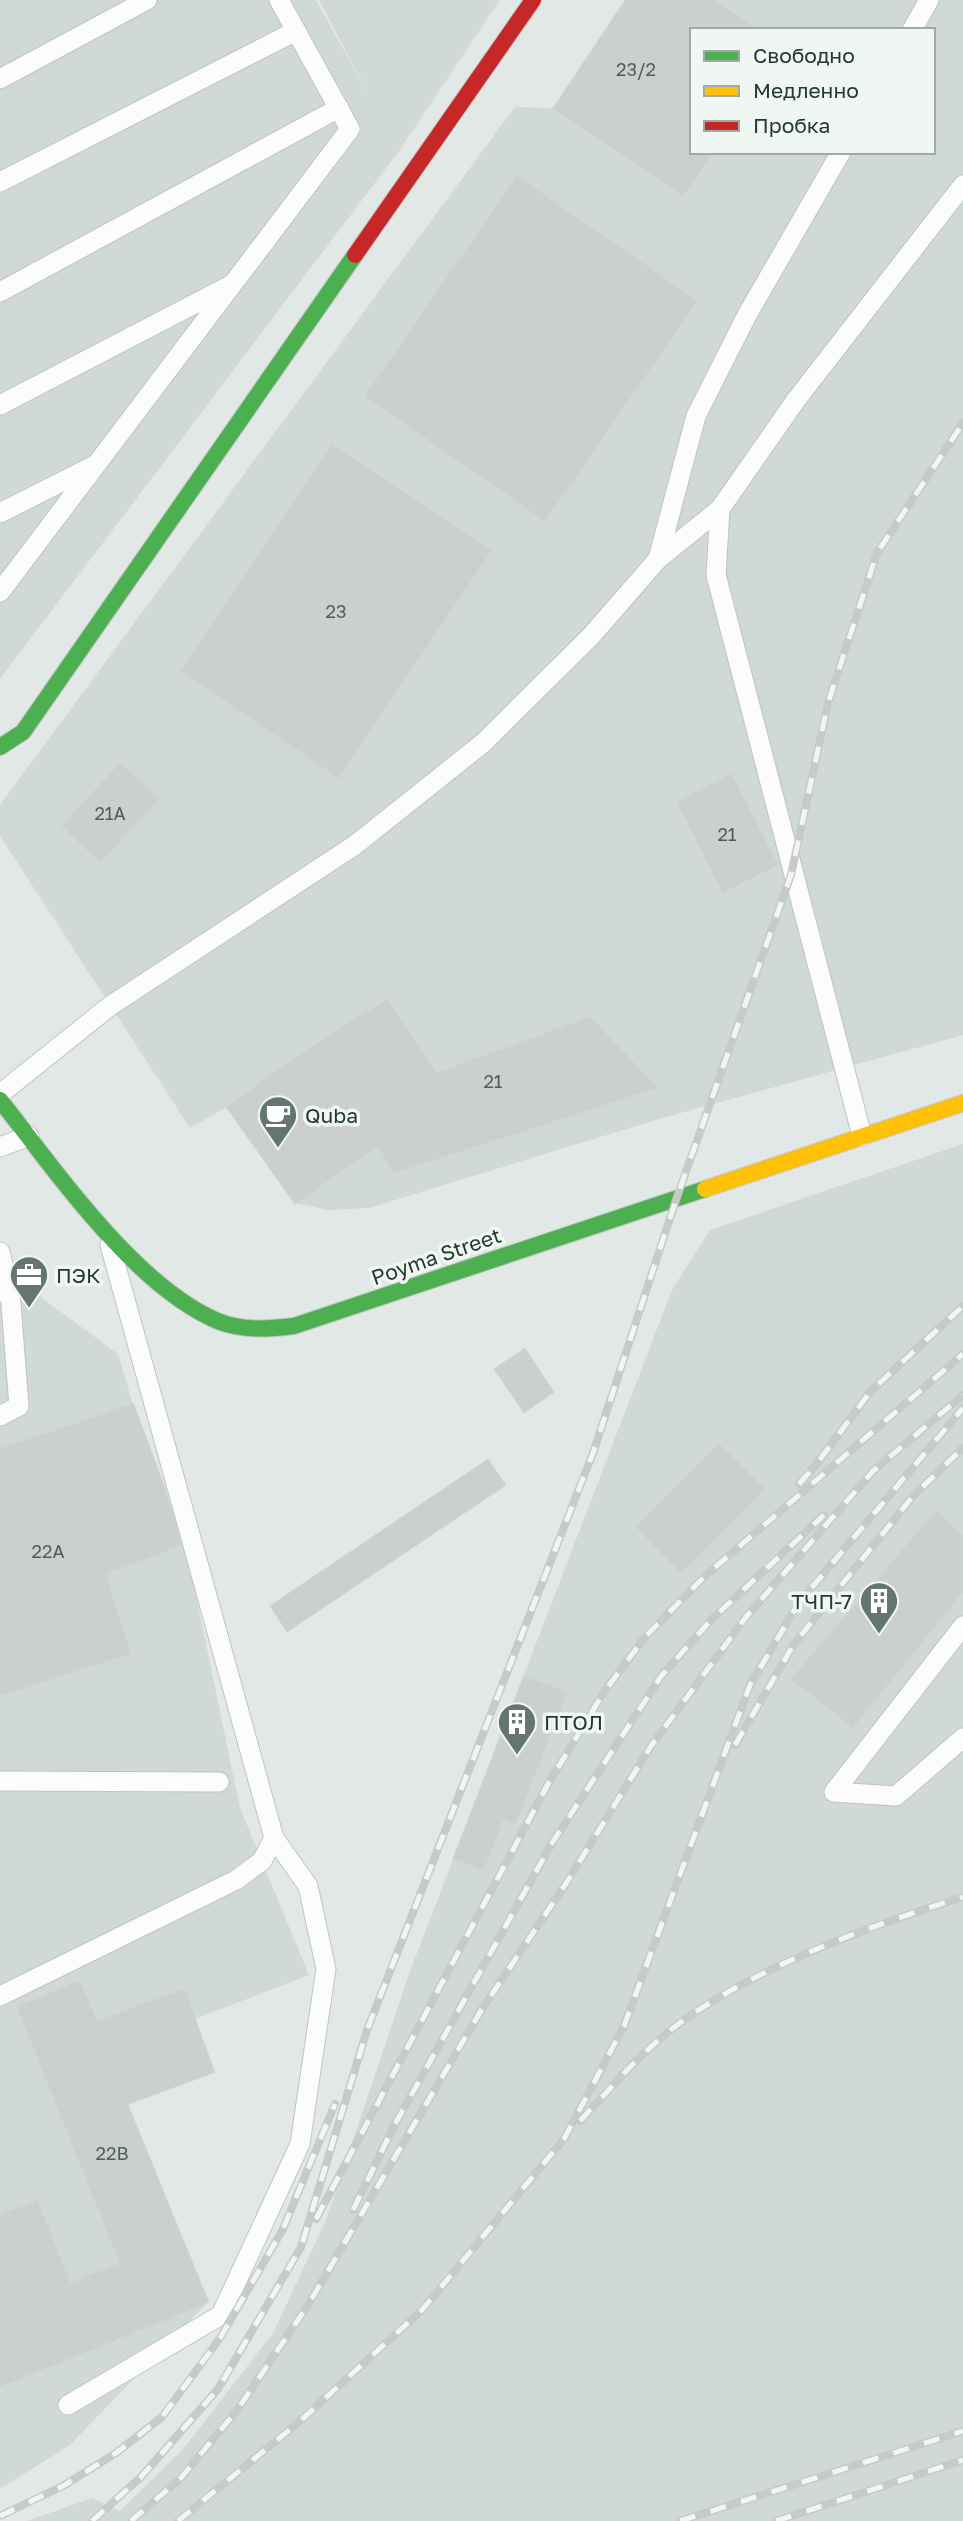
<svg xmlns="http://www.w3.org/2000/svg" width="963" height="2521" viewBox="0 0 963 2521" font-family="'Golos Text',sans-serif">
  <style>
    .built { fill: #d0d9d4; fill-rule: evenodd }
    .building { fill: #cbd0ce; stroke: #cbd1ce; stroke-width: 2 }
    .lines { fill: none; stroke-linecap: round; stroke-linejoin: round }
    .lane-casing { stroke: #bfc4c2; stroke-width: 21 }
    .fast-casing { stroke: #bfc5c2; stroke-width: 18 }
    .slow-casing { stroke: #bfc5c2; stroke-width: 18 }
    .jam-casing { stroke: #bfc5c2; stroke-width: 18 }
    .lane { stroke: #fbfcfb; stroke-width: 19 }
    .fast { stroke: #4caf50; stroke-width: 16 }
    .slow { stroke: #ffc107; stroke-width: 16 }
    .jam { stroke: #c62828; stroke-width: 16 }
    .rail-casing { stroke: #c6cac8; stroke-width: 8 }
    .rail { stroke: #f0f7f2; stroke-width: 5; stroke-dasharray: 16; stroke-linecap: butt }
    .labels { text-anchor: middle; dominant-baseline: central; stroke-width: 7; stroke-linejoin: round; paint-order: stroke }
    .number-label { font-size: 18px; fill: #4d6058 }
    .poi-label { font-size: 21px; fill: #22392f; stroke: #f0f7f2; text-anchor: start }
    .street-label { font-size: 21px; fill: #22392f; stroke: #f0f7f2 }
  </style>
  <rect width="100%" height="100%" fill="#e2e8e5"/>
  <!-- built -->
  <g class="built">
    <path d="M 0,0 L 316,0 L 372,101 L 319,0 L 500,0 L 399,151 L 0,679 Z"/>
    <path d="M 634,0 L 963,0 L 963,1035 L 659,1119 L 369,1208 L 328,1210 L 295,1203 L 227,1107 L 190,1128 L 0,836 L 0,805 L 515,107 L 554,108 ZM 692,30 L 933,30 L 933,152 L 692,152 Z"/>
    <path d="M 963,1144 L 963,2521 L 27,2521 L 92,2498 L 120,2511 L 184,2448 L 273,2333 L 326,2220 L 409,1974 L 672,1290 L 710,1230 Z"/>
    <path d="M 0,1267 L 118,1354 L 133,1404 L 185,1543 L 240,1808 L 309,1975 L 195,2019 L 214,2072 L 127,2104 L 208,2302 L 70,2445 L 0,2489 Z"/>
  </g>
  <!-- building -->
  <g class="building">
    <path d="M 626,0 L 712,0 L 757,30 L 692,30 L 692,152 L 712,152 L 683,195 L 554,108 Z"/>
    <path d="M 517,177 L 696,301 L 545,520 L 366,396 Z"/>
    <path d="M 332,445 L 490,551 L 339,777 L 181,671 Z"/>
    <path d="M 120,764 L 158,799 L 100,861 L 63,826 Z"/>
    <path d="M 731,775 L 777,865 L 723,892 L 678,802 Z"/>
    <path d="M 387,1000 L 436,1074 L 590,1018 L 656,1087 L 395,1172 L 378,1145 L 295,1203 L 227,1107 L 306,1051 Z"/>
    <path d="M 525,1349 L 553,1392 L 524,1412 L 495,1369 Z"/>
    <path d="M 133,1404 L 165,1490 L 180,1545 L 104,1573 L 130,1653 L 0,1695 L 0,1449 L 58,1431 Z"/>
    <path d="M 719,1445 L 764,1489 L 681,1572 L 637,1527 Z"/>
    <path d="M 488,1460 L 505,1485 L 287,1631 L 271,1606 Z"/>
    <path d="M 936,1512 L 963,1536 L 963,1591 L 853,1726 L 792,1679 Z"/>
    <path d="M 524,1677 L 566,1693 L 515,1823 L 503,1818 L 483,1869 L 454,1858 Z"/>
    <path d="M 79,1982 L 97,2022 L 184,1990 L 214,2072 L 127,2104 L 208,2302 L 0,2386 L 0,2216 L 37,2201 L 70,2284 L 121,2264 L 18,2007 Z"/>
  </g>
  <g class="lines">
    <!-- lane casing -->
    <g class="lane-casing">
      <g id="lane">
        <path d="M 912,30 L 929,0"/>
        <path d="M 0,79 L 147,0"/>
        <path d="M 0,182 L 296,31"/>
        <path d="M 0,292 L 339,108"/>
        <path d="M 0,405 L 229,286"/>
        <path d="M 720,509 L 716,575 L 862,1136"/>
        <path d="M 0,513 L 93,466"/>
        <path d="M 658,559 L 696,416 L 747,315 L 841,152"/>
        <path d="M 0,592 L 350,129 L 279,0"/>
        <path d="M 0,1094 L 110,1006 L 355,845 L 483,743 L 591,636 L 658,559 L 720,509 L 796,400 L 963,185"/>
        <path d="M 0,1147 L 29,1136"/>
        <path d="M 0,1252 L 10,1292 L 0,1292"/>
        <path d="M 0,1416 L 19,1406 L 10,1292"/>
        <path d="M 963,1626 L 834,1792 L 896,1796 L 963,1738"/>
        <path d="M 0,1781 L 219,1782"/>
        <path d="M 0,1996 L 236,1880 L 262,1861 L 274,1838 L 110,1245"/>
        <path d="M 68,2405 L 221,2315 L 300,2144 L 326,1969 L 308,1886 L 274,1838"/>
      </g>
    </g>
    <!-- fast casing -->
    <g class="fast-casing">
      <g id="fast">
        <path d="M 0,747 L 23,732 L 355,255"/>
        <path d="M 0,1100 C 55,1170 136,1288 220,1322 C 245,1331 269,1329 294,1326 L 705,1189"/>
      </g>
    </g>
    <!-- slow casing -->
    <g class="slow-casing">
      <path id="slow" d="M 705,1189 L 963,1103"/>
    </g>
    <!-- jam casing -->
    <g class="jam-casing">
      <path id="jam" d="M 355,255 L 533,0"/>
    </g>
    <!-- lane -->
    <use href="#lane" class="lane"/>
    <!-- fast -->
    <use href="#fast" class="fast"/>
    <!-- slow -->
    <use href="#slow" class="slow"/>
    <!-- jam -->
    <use href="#jam" class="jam"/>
    <!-- rail casing -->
    <g class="rail-casing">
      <g id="rail">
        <path d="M 799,1484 L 815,1466 L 871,1391 L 963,1306"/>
        <path d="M 735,1745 L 794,1644 L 913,1496 L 963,1448"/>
        <path d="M 580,2121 C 613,2086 644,2048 684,2020 C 761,1965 872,1925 963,1897"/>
        <path d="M 353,2210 L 394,2126 L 552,1843 L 662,1675 L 711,1620 L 824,1515"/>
        <path d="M 316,2219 L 548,1784 L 604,1692 L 645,1637 L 705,1576 L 963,1354"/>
        <path d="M 0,2516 L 63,2486 L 116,2453 L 162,2417 L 220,2338 L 283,2229 L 335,2104"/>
        <path d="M 92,2521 L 141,2477 L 218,2389 L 301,2247 L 367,2030 L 593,1453 L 677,1197 L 791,875 L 828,703 L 877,553 L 963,423"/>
        <path d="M 131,2521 L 180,2479 L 238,2409 L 308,2305 L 482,2009 L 567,1882 L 651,1746 L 746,1617 L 873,1471 L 963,1395"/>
        <path d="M 178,2521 L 298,2423 L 422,2310 L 564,2139 L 624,2026 L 750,1685 L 798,1604 L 963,1408"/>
        <path d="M 680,2521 L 963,2431"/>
        <path d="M 776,2521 L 963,2460"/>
      </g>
    </g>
    <!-- rail -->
    <use href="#rail" class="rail"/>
  </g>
  <!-- icons -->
  <defs>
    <g id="cafe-pin" transform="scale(2.0125)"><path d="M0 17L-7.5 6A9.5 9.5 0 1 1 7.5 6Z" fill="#65766f" stroke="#f0f7f2"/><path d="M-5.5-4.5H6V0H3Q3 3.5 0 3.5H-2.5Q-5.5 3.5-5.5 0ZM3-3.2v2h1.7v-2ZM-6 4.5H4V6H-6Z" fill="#fff"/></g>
    <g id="office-pin" transform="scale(2.0125)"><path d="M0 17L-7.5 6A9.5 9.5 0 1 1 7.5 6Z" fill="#65766f" stroke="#f0f7f2"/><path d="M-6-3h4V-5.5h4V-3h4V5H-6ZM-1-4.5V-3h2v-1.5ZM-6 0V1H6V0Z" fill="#fff"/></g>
    <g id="building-pin" transform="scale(2.0125)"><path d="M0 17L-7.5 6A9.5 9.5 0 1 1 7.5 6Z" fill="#65766f" stroke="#f0f7f2"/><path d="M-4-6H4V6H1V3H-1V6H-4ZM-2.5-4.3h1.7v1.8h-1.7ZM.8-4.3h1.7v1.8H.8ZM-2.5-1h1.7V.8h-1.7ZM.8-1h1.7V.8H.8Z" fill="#fff"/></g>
  </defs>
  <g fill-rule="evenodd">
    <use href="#cafe-pin" x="278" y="1115"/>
    <use href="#office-pin" x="29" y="1275"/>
    <use href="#building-pin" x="879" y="1601"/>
    <use href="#building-pin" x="517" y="1722"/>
  </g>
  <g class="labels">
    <!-- number labels -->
    <g class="number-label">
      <text x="636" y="69">23/2</text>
      <text x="336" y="611">23</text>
      <text x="110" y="813">21А</text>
      <text x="727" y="834">21</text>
      <text x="493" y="1081">21</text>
      <text x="48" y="1551">22А</text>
      <text x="112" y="2153">22В</text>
    </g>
    <!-- poi labels -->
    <g class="poi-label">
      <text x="305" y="1115">Quba</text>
      <text x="56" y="1275">ПЭК</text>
      <text x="852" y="1601" text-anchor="end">ТЧП-7</text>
      <text x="544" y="1722">ПТОЛ</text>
    </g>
    <!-- street labels -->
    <g class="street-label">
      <text transform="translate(436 1256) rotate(-19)">Poyma Street</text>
    </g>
  </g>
  <!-- legend -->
  <rect x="690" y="28" width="245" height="126" fill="#f0f7f2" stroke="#9eaba4" stroke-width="2"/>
  <rect x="704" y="51" width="35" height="10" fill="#4caf50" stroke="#9eaba4" stroke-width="2"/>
  <text x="753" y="63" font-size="21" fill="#22392f">Свободно</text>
  <rect x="704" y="86" width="35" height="10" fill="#ffc107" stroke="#9eaba4" stroke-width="2"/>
  <text x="753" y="98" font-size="21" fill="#22392f">Медленно</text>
  <rect x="704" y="121" width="35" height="10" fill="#c62828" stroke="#9eaba4" stroke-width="2"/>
  <text x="753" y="133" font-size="21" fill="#22392f">Пробка</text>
</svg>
